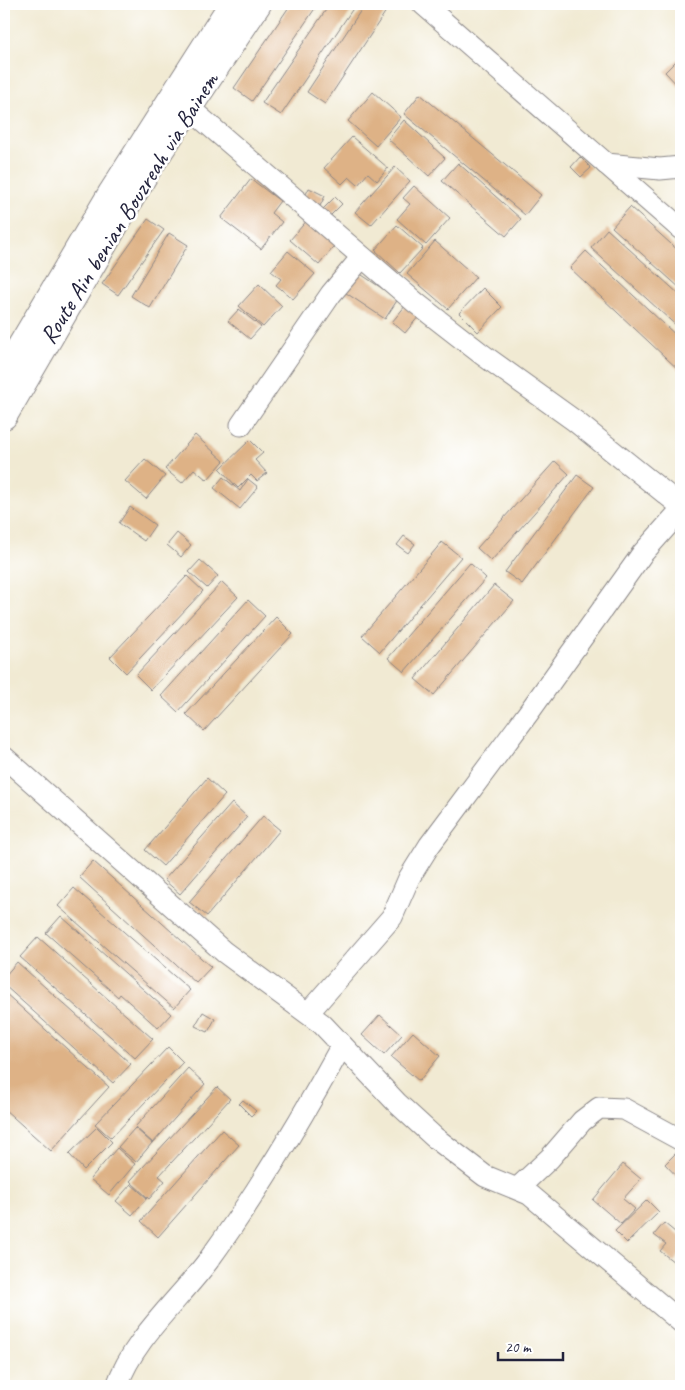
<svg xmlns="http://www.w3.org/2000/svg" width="685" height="1390" viewBox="0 0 685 1390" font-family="Caveat,sans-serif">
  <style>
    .building { fill: #deb286 }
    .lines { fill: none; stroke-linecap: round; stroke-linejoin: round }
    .minor-casing { stroke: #8a8687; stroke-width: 23 }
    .major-casing { stroke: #8a8687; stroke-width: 28 }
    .minor { stroke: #fff; stroke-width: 21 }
    .major { stroke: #fff; stroke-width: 26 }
    .labels { text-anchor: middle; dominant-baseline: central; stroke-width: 5; stroke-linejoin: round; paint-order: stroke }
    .street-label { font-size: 24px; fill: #22223b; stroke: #fff }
  </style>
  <rect width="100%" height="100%" fill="#fff"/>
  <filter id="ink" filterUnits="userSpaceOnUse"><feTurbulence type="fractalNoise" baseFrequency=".02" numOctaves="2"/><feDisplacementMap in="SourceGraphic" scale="10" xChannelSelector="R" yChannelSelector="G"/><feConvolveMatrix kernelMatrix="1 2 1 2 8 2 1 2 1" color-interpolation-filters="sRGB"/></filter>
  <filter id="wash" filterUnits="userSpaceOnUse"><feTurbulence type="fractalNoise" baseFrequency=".0096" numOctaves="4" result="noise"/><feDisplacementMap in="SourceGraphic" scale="20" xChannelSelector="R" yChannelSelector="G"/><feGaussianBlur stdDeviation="1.12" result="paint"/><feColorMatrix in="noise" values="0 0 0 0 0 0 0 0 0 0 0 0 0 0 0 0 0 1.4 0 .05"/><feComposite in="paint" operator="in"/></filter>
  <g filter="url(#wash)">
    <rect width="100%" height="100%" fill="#f1ead3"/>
    <g id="blocks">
      <!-- building -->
      <g class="building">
        <path d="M 291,4 L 318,4 L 252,101 L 234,88 Z"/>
        <path d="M 330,4 L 356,4 L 281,115 L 262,103 Z"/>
        <path d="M 365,4 L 390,5 L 325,104 L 307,92 Z"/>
        <path d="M 681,56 L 681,89 L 665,72 Z"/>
        <path d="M 373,92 L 401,117 L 376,146 L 348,121 Z"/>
        <path d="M 420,94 L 541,195 L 525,215 L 404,114 Z"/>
        <path d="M 404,120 L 445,158 L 429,176 L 388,139 Z"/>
        <path d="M 352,137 L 388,168 L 377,181 L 368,173 L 358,185 L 349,177 L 342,184 L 324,168 Z"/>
        <path d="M 580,157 L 591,168 L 581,177 L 571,167 Z"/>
        <path d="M 458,163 L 521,219 L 506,236 L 442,181 Z"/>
        <path d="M 395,167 L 410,181 L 371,225 L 355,212 Z"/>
        <path d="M 251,179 L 280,201 L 271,213 L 282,222 L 261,249 L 221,218 Z"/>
        <path d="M 414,186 L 450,218 L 426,245 L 397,219 L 410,204 L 403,198 Z"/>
        <path d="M 309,188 L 325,196 L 320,206 L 304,198 Z"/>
        <path d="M 335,197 L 342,204 L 330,216 L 323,209 Z"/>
        <path d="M 630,207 L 681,253 L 681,289 L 612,227 Z"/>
        <path d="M 309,218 L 337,243 L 319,265 L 290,240 Z"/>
        <path d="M 148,219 L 164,230 L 118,295 L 102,284 Z"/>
        <path d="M 397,225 L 423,248 L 400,273 L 375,250 Z"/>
        <path d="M 607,229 L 681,296 L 681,330 L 591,248 Z"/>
        <path d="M 169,233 L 188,245 L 150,308 L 131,296 Z"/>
        <path d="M 435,241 L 476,277 L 448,309 L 407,274 Z"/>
        <path d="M 288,251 L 315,274 L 293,299 L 276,285 L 281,279 L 271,271 Z"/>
        <path d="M 586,251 L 681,340 L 681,372 L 570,268 Z"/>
        <path d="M 344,263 L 398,299 L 385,319 L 331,283 Z"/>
        <path d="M 259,284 L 282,306 L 263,327 L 239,306 Z"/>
        <path d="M 483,288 L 502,307 L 478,332 L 459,313 Z"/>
        <path d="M 406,305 L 419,316 L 405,333 L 392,322 Z"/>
        <path d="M 239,309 L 261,327 L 250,339 L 228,321 Z"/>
        <path d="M 195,435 L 224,461 L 207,480 L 194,469 L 182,483 L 165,469 Z"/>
        <path d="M 250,440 L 263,453 L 255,460 L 267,473 L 257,481 L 251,475 L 238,488 L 220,469 Z"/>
        <path d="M 145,459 L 165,476 L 146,499 L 125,481 Z"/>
        <path d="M 555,461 L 569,474 L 491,561 L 477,548 Z"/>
        <path d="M 577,475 L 594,487 L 522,584 L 505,572 Z"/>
        <path d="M 223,477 L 240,491 L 248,479 L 258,487 L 240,509 L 214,488 Z"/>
        <path d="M 130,507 L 155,525 L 144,541 L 119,523 Z"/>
        <path d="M 177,533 L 191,545 L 181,557 L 167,545 Z"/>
        <path d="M 404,536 L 415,544 L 408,553 L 397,545 Z"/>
        <path d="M 442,542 L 461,557 L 380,652 L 362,636 Z"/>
        <path d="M 200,560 L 218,576 L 207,588 L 189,572 Z"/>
        <path d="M 470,563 L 486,578 L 404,672 L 388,658 Z"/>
        <path d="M 187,576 L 203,591 L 126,673 L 110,657 Z"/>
        <path d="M 222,582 L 238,597 L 151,690 L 136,675 Z"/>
        <path d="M 494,585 L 514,601 L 434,695 L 415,679 Z"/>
        <path d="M 248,600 L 265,616 L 178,712 L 161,696 Z"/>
        <path d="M 276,617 L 293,634 L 204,731 L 186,714 Z"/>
        <path d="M 207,778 L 225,795 L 163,866 L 145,850 Z"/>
        <path d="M 232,803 L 247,817 L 180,894 L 164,880 Z"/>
        <path d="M 263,816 L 280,830 L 207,916 L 189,902 Z"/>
        <path d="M 93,861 L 211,967 L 196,983 L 79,877 Z"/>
        <path d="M 74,888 L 190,990 L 174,1008 L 58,906 Z"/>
        <path d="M 61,916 L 171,1014 L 158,1028 L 120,994 L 118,997 L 46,933 Z"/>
        <path d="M 38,937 L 153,1039 L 135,1058 L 20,957 Z"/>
        <path d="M 17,962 L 131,1064 L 113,1083 L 4,985 L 4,977 Z"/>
        <path d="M 4,992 L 109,1087 L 51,1151 L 4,1109 Z"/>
        <path d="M 203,1012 L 215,1019 L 208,1032 L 195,1026 Z"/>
        <path d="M 380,1015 L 402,1035 L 384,1055 L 362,1035 Z"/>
        <path d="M 413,1032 L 440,1056 L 419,1081 L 391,1057 Z"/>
        <path d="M 168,1047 L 183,1062 L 111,1138 L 95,1124 Z"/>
        <path d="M 188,1068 L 205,1084 L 153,1143 L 135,1127 Z"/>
        <path d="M 217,1087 L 230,1099 L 159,1176 L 165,1181 L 149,1199 L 130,1181 Z"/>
        <path d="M 243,1100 L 256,1111 L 251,1116 L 239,1104 Z"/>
        <path d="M 97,1127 L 112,1142 L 84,1170 L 69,1154 Z"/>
        <path d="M 135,1128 L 152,1143 L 136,1162 L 118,1147 Z"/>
        <path d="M 222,1130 L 239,1145 L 158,1237 L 141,1221 Z"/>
        <path d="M 117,1148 L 135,1164 L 109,1195 L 90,1179 Z"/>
        <path d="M 681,1148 L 681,1181 L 665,1164 Z"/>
        <path d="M 623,1164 L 641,1179 L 623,1199 L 635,1209 L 621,1224 L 593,1200 Z"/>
        <path d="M 131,1184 L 147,1198 L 132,1215 L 116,1201 Z"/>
        <path d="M 647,1200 L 659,1212 L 627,1243 L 615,1231 Z"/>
        <path d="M 664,1223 L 681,1237 L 681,1253 L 674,1262 L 660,1251 L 666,1244 L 654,1235 Z"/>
      </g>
    </g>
  </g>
  <g filter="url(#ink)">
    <use href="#blocks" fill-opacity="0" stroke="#8a8687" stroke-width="1"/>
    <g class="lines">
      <!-- minor casing -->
      <g class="minor-casing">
        <g id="minor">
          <path d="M 423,4 L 681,229"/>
          <path d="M 188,107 L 416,303 L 483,355 L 575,421 L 681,506"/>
          <path d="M 606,164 L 660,169 L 681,167"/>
          <path d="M 241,425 L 331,294 L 362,257"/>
          <path d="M 4,757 L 224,952 L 322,1024 L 397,1103 L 434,1137 L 485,1176 L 529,1194 L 681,1322"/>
          <path d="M 308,1013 L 392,917 L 409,878 L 429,846 L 529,712 L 642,554 L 681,510"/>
          <path d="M 518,1188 L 550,1158 L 582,1121 L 599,1108 L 624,1109 L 681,1140"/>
          <path d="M 117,1386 C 133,1339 178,1301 208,1261 C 258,1192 301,1120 342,1045"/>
        </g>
      </g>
      <!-- major casing -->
      <g class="major-casing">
        <g id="major">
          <path d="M 4,374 L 112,192 L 232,4"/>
          <path d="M 4,416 L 148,169 L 258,4"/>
        </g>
      </g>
      <!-- minor -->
      <use href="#minor" class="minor"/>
      <!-- major -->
      <use href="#major" class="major"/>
    </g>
  </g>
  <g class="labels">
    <!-- street labels -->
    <g class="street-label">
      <text transform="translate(129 208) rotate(-58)">Route Ain benian Bouzreah via Bainem</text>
    </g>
  </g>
  <!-- margin -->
  <rect width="685" height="1390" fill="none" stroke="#fff" stroke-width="20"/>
  <!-- scale -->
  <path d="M498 1352v8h65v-8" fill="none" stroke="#22223b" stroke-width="2.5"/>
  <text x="505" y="1352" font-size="15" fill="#22223b" stroke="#ffffff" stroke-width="4" paint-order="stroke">20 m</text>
</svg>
